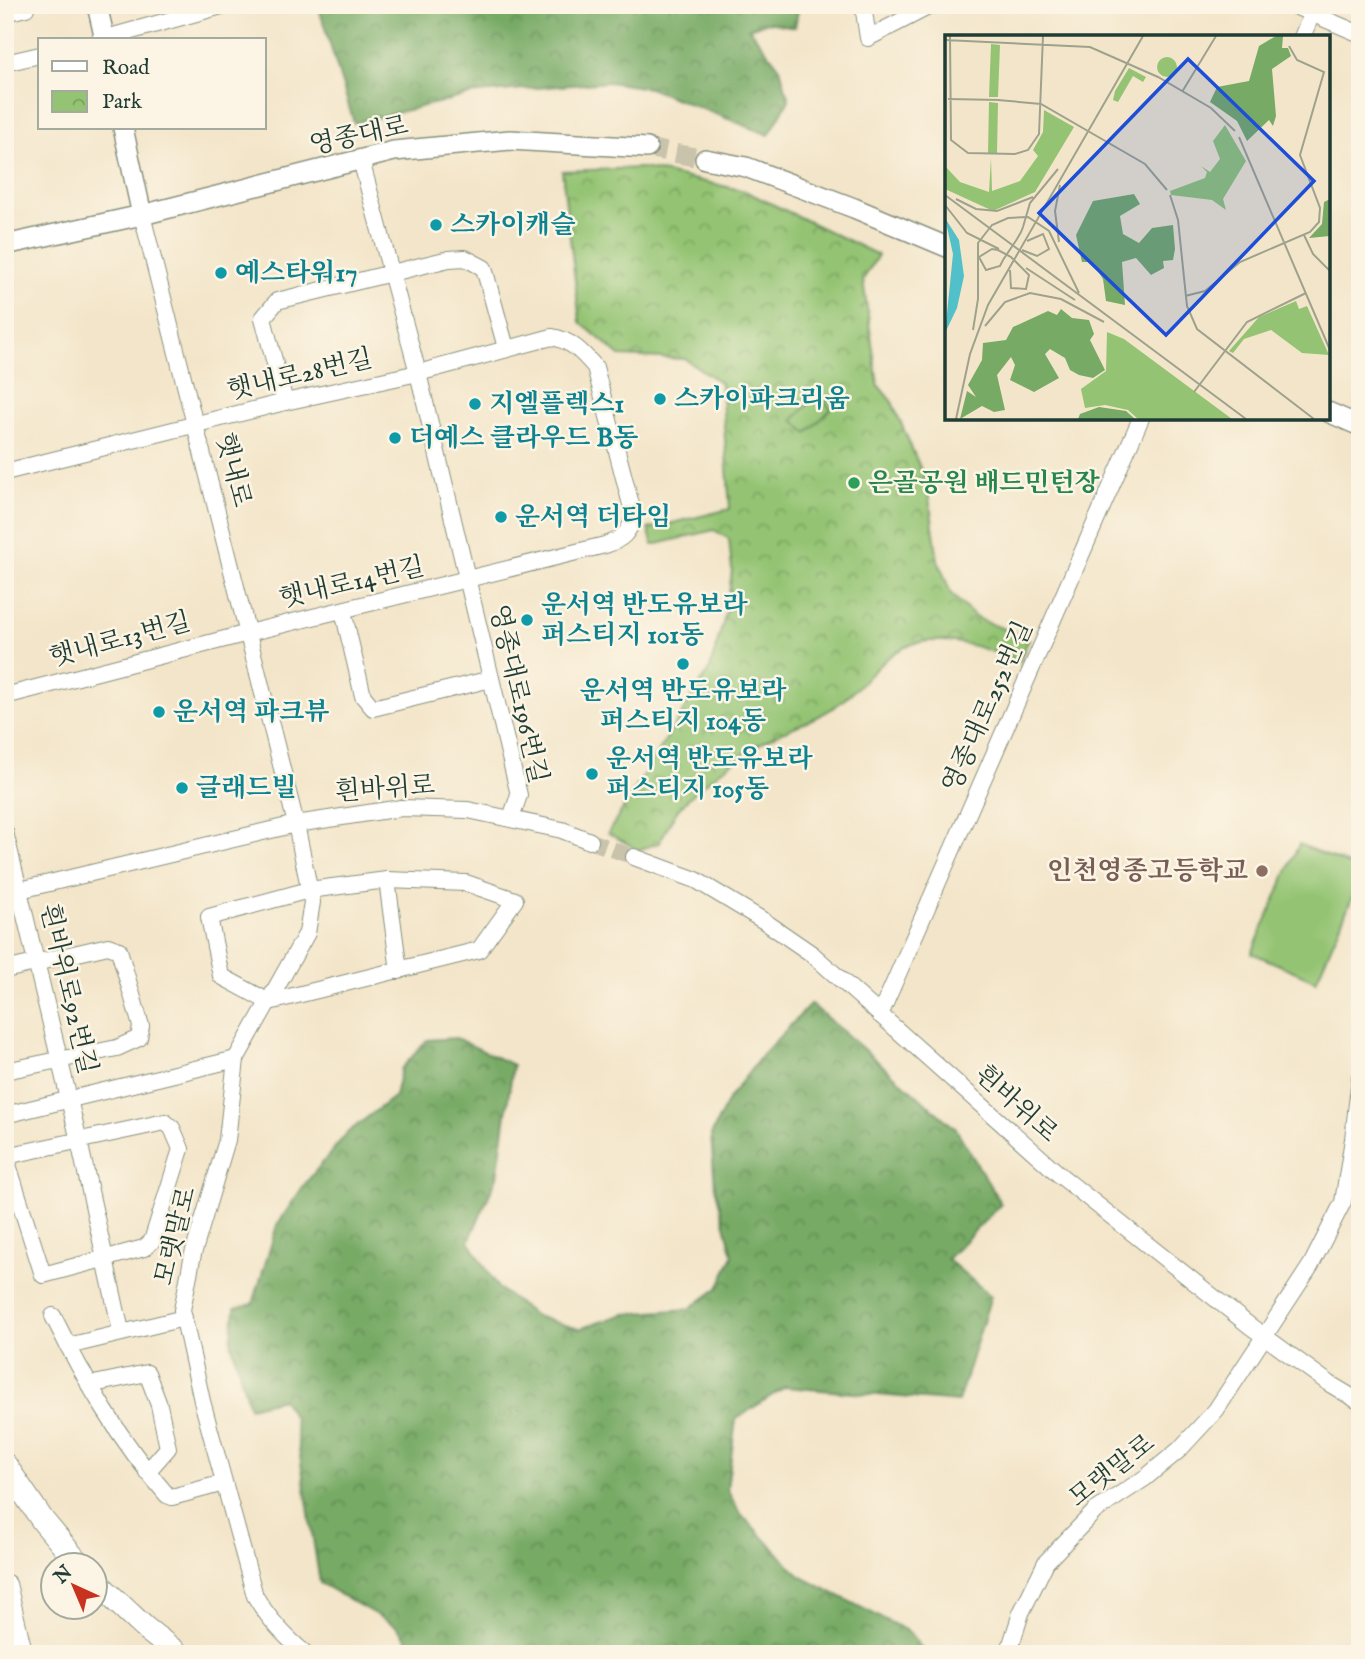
<svg xmlns="http://www.w3.org/2000/svg" width="1365" height="1659" viewBox="0 0 1365 1659" font-family="'IM FELL English','Noto Serif KR',serif">
  <style>
    .forest { fill: url(#forest-crowns); stroke: #4b744c; stroke-width: 2 }
    .park { fill: url(#park-crowns); stroke: #5a8054; stroke-width: 2 }
    .pitch { fill: #94c473; stroke: #5a8054; stroke-width: 2 }
    .lines { fill: none; stroke-linecap: round; stroke-linejoin: round }
    .minor-tunnel { stroke: #c9c3ab; stroke-width: 16; stroke-dasharray: 16 8; stroke-linecap: butt }
    .major-tunnel { stroke: #c9c3ab; stroke-width: 19; stroke-dasharray: 19 10; stroke-linecap: butt }
    .minor-casing { stroke: #89917e; stroke-width: 18 }
    .major-casing { stroke: #89917e; stroke-width: 22 }
    .highway-casing { stroke: #89917e; stroke-width: 25 }
    .minor { stroke: #fff; stroke-width: 16 }
    .major { stroke: #fff; stroke-width: 19 }
    .highway { stroke: #fff; stroke-width: 23 }
    .culture-dot { fill: #0f9aa8; stroke: #fcf5e5; stroke-width: 2.5 }
    .leisure-dot { fill: #2e9e5b; stroke: #fcf5e5; stroke-width: 2.5 }
    .education-dot { fill: #8d6e63; stroke: #fcf5e5; stroke-width: 2.5 }
    .labels { text-anchor: middle; dominant-baseline: central; stroke-width: 5; stroke-linejoin: round; paint-order: stroke }
    .street-label { font-size: 26px; fill: #1f3d34; stroke: #fcf5e5 }
    .culture-label { font-size: 26px; font-weight: bold; fill: #0d838f; stroke: #fcf5e5; text-anchor: start }
    .leisure-label { font-size: 26px; font-weight: bold; fill: #27864d; stroke: #fcf5e5; text-anchor: start }
    .education-label { font-size: 26px; font-weight: bold; fill: #785e54; stroke: #fcf5e5; text-anchor: end }
    .inset-road { fill: none; stroke: #9ea28d; stroke-width: 2 }
    .view { fill: #1d4ed8; fill-opacity: 0.15; stroke: #1d4ed8; stroke-width: 3.5 }
    .inset-edge { fill: none; stroke: #1f3d34; stroke-width: 3.5 }
  </style>
  <defs>
    <pattern id="forest-crowns" width="20" height="18" patternUnits="userSpaceOnUse" patternTransform="scale(1.75)"><rect width="20" height="18" fill="#77aa65"/><path d="M2 6a3 3 0 1 1 6 0M12 15a3 3 0 1 1 6 0" fill="none" stroke="#618c54"/></pattern>
    <pattern id="park-crowns" width="20" height="18" patternUnits="userSpaceOnUse" patternTransform="scale(1.75)"><rect width="20" height="18" fill="#94c473"/><path d="M2 6a3 3 0 1 1 6 0M12 15a3 3 0 1 1 6 0" fill="none" stroke="#78a05f"/></pattern>
  </defs>
  <rect width="100%" height="100%" fill="#fcf5e5"/>
  <filter id="ink" filterUnits="userSpaceOnUse"><feTurbulence type="fractalNoise" baseFrequency=".0143" numOctaves="2"/><feDisplacementMap in="SourceGraphic" scale="14" xChannelSelector="R" yChannelSelector="G"/><feConvolveMatrix kernelMatrix="1 2 1 2 8 2 1 2 1" color-interpolation-filters="sRGB"/></filter>
  <filter id="wash" filterUnits="userSpaceOnUse"><feTurbulence type="fractalNoise" baseFrequency=".00686" numOctaves="4" result="noise"/><feDisplacementMap in="SourceGraphic" scale="28" xChannelSelector="R" yChannelSelector="G"/><feGaussianBlur stdDeviation="1.57" result="paint"/><feColorMatrix in="noise" values="0 0 0 0 0 0 0 0 0 0 0 0 0 0 0 0 0 1.4 0 .05"/><feComposite in="paint" operator="in"/></filter>
  <g filter="url(#wash)">
    <rect width="100%" height="100%" fill="#f3e5c9"/>
    <!-- forest -->
    <g class="forest">
      <path d="M 318,5 L 799,5 L 795,27 L 768,22 L 749,28 L 780,68 L 789,100 L 769,135 L 649,88 L 608,82 L 478,93 L 354,123 Z"/>
      <path d="M 811,1004 L 956,1129 L 1001,1204 L 947,1259 L 991,1296 L 958,1402 L 785,1387 L 736,1419 L 727,1489 L 739,1512 L 800,1576 L 909,1632 L 926,1654 L 561,1654 L 558,1652 L 555,1654 L 419,1654 L 396,1626 L 320,1583 L 294,1418 L 282,1399 L 249,1407 L 231,1342 L 235,1308 L 253,1304 L 277,1225 L 304,1185 L 347,1133 L 395,1096 L 401,1069 L 427,1040 L 456,1038 L 513,1065 L 497,1177 L 469,1241 L 498,1288 L 535,1316 L 579,1329 L 624,1314 L 689,1309 L 718,1288 L 733,1255 L 715,1187 L 711,1135 L 729,1098 L 763,1054 Z"/>
    </g>
    <!-- park -->
    <path class="park" d="M 643,168 L 745,191 L 878,255 L 863,280 L 878,385 L 892,402 L 927,484 L 938,560 L 951,594 L 976,618 L 1029,639 L 1019,662 C 987,649 951,635 916,643 C 885,651 865,684 841,702 C 820,719 793,726 770,738 C 743,752 701,784 681,806 C 672,816 666,831 659,843 L 638,850 L 608,833 L 710,668 L 727,609 L 732,570 L 729,539 L 714,530 L 653,545 L 648,529 L 730,509 L 721,383 L 685,359 L 620,356 L 580,322 L 562,171 Z"/>
    <!-- pitch -->
    <g class="pitch">
      <path d="M 818,395 L 831,409 L 807,433 L 793,420 Z"/>
      <path d="M 1299,844 L 1360,870 L 1360,880 L 1316,981 L 1252,953 Z"/>
    </g>
  </g>
  <g filter="url(#ink)">
    <g class="lines">
      <!-- minor-tunnel -->
      <path class="minor-tunnel" d="M 590,841 L 634,857"/>
      <!-- major-tunnel -->
      <path class="major-tunnel" d="M 647,148 L 705,159"/>
      <!-- minor casing -->
      <g class="minor-casing">
        <g id="minor">
          <path d="M 863,5 L 868,38 L 932,5"/>
          <path d="M 1292,5 L 1360,34"/>
          <path d="M 5,13 L 26,8 L 27,5"/>
          <path d="M 1302,37 L 1315,7"/>
          <path d="M 99,40 L 225,5"/>
          <path d="M 5,63 L 40,55"/>
          <path d="M 361,160 L 418,373 L 519,795 L 511,818"/>
          <path d="M 142,215 L 296,824 L 312,902 L 307,933 L 236,1059 L 227,1140 L 193,1254 L 182,1310 L 202,1401 L 255,1596 C 269,1620 285,1637 306,1654"/>
          <path d="M 285,402 L 263,318 L 277,301 L 449,259 L 465,258 L 484,268 L 506,348"/>
          <path d="M 5,472 L 285,402 L 418,373 L 552,337 C 571,340 583,353 595,367 L 634,516 C 629,533 622,540 605,545 L 248,633 L 5,696"/>
          <path d="M 343,611 L 363,696 L 373,708 L 491,679"/>
          <path d="M 5,832 L 79,1141 L 121,1331"/>
          <path d="M 634,857 L 696,880 L 764,921 L 812,954 L 1062,1177 L 1250,1326 L 1330,1384 L 1360,1402"/>
          <path d="M 387,880 L 466,883 L 515,900 L 479,950 L 269,1002 L 221,976 L 209,917 L 309,890 Z"/>
          <path d="M 387,880 L 399,971"/>
          <path d="M 5,899 L 20,890 L 296,824 L 401,808 L 468,810 L 562,830 L 590,841"/>
          <path d="M 5,970 L 108,946 L 119,950 L 141,1026 L 139,1038 L 117,1048 L 5,1071"/>
          <path d="M 880,1015 L 1141,418"/>
          <path d="M 5,1115 L 236,1059"/>
          <path d="M 165,1122 L 172,1128 L 181,1149 L 152,1241 L 144,1248 L 43,1275 L 8,1165 L 11,1155 Z"/>
          <path d="M 53,1316 C 85,1381 120,1441 167,1495 L 172,1497 L 224,1483"/>
          <path d="M 68,1346 L 184,1318"/>
          <path d="M 89,1385 L 147,1373 L 159,1405 L 168,1448 L 147,1472"/>
          <path d="M 1008,1654 L 1021,1613 L 1046,1562 L 1095,1511 L 1145,1478 L 1179,1450 L 1216,1410 L 1311,1265 L 1343,1202 L 1353,1139 L 1360,1077"/>
        </g>
      </g>
      <!-- major casing -->
      <g class="major-casing">
        <g id="major">
          <path d="M 97,5 L 105,40"/>
          <path d="M 123,128 L 142,215"/>
          <path d="M 705,159 L 746,167 L 854,208 L 947,247"/>
          <path d="M 5,245 L 142,215 L 394,151 L 510,140 L 647,148"/>
          <path d="M 1328,412 L 1360,426"/>
        </g>
      </g>
      <!-- highway casing -->
      <g class="highway-casing">
        <g id="highway">
          <path d="M 5,1465 L 43,1521 L 79,1564"/>
          <path d="M 94,1580 L 145,1628 L 178,1654"/>
          <path d="M 5,1586 L 21,1654"/>
        </g>
      </g>
      <!-- minor -->
      <use href="#minor" class="minor"/>
      <!-- major -->
      <use href="#major" class="major"/>
      <!-- highway -->
      <use href="#highway" class="highway"/>
    </g>
  </g>
  <!-- markers -->
  <g class="culture-dot">
    <circle cx="436" cy="225" r="7"/>
    <circle cx="221" cy="273" r="7"/>
    <circle cx="660" cy="399" r="7"/>
    <circle cx="475" cy="404" r="7"/>
    <circle cx="395" cy="438" r="7"/>
    <circle cx="501" cy="517" r="7"/>
    <circle cx="527" cy="620" r="7"/>
    <circle cx="683" cy="664" r="7"/>
    <circle cx="159" cy="712" r="7"/>
    <circle cx="592" cy="774" r="7"/>
    <circle cx="182" cy="788" r="7"/>
  </g>
  <circle class="leisure-dot" cx="854" cy="483" r="7"/>
  <circle class="education-dot" cx="1262" cy="871" r="7"/>
  <g class="labels">
    <!-- street labels -->
    <g class="street-label">
      <text transform="translate(359 136) rotate(-12)">영종대로</text>
      <text transform="translate(300 375) rotate(-13)">햇내로28번길</text>
      <text transform="translate(233 470) rotate(76)">햇내로</text>
      <text transform="translate(352 583) rotate(-13)">햇내로14번길</text>
      <text transform="translate(120 640) rotate(-15)">햇내로13번길</text>
      <text transform="translate(518 694) rotate(77)">영종대로196번길</text>
      <text transform="translate(988 707) rotate(-66)">영종대로252번길</text>
      <text transform="translate(385 789) rotate(-4)">흰바위로</text>
      <text transform="translate(68 989) rotate(77)">흰바위로92번길</text>
      <text transform="translate(1016 1104) rotate(42)">흰바위로</text>
      <text transform="translate(176 1236) rotate(-76)">모랫말로</text>
      <text transform="translate(1112 1471) rotate(-38)">모랫말로</text>
    </g>
    <!-- culture labels -->
    <g class="culture-label">
      <text x="450" y="225">스카이캐슬</text>
      <text x="235" y="273">예스타워17</text>
      <text x="674" y="399">스카이파크리움</text>
      <text x="489" y="404">지엘플렉스1</text>
      <text x="409" y="438">더예스 클라우드 B동</text>
      <text x="515" y="517">운서역 더타임</text>
      <text x="541" y="605">운서역 반도유보라<tspan x="541" dy="30">퍼스티지 101동</tspan></text>
      <text x="683" y="691" text-anchor="middle">운서역 반도유보라<tspan x="683" dy="30">퍼스티지 104동</tspan></text>
      <text x="173" y="712">운서역 파크뷰</text>
      <text x="606" y="759">운서역 반도유보라<tspan x="606" dy="30">퍼스티지 105동</tspan></text>
      <text x="196" y="788">글래드빌</text>
    </g>
    <!-- leisure labels -->
    <g class="leisure-label">
      <text x="868" y="483">은골공원 배드민턴장</text>
    </g>
    <!-- education labels -->
    <g class="education-label">
      <text x="1248" y="871">인천영종고등학교</text>
    </g>
  </g>
  <!-- overview -->
  <g transform="translate(945 35)">
    <rect width="385" height="385" fill="#f3e5c9"/>
    <path d="M 162,297 L 179,304 L 287,384 L 193,384 L 183,375 L 160,370 L 140,373 L 136,354 L 161,336 Z" fill="#94c473"/>
    <path d="M 331,1 L 338,1 L 337,13 L 343,13 L 346,21 L 327,34 L 331,81 L 328,91 L 324,85 L 302,106 L 292,86 L 265,67 L 272,52 L 304,46 L 314,11 ZM 189,159 L 195,169 L 175,181 L 178,199 L 194,208 L 207,193 L 228,190 L 230,214 L 228,225 L 218,226 L 219,233 L 206,240 L 191,223 L 177,227 L 180,270 L 161,266 L 158,244 L 147,227 L 137,227 L 131,200 L 148,166 ZM 385,164 L 385,201 L 364,203 L 377,189 L 379,167 ZM 116,274 L 127,283 L 144,285 L 149,299 L 145,305 L 160,335 L 148,343 L 134,340 L 125,335 L 120,323 L 105,314 L 100,319 L 114,343 L 89,357 L 65,345 L 70,330 L 66,322 L 52,340 L 60,375 L 49,377 L 37,371 L 15,384 L 22,356 L 31,362 L 23,350 L 37,325 L 38,308 L 61,305 L 68,292 L 103,276 L 112,280 ZM 154,372 L 181,376 L 190,384 L 133,384 L 135,379 Z" fill="#77aa65"/>
    <path d="M 46,9 L 55,10 L 53,62 L 44,62 ZM212 32a10 10 0 1 1 20 0a10 10 0 1 1-20 0ZM 184,33 L 201,42 L 198,47 L 188,41 L 173,67 L 168,65 L 170,56 ZM 44,67 L 53,68 L 52,118 L 43,118 ZM 99,75 L 129,92 L 90,157 L 48,176 L 0,154 L 0,131 L 15,147 L 44,157 L 46,123 L 47,156 L 75,146 L 93,121 L 88,115 L 98,97 ZM 280,90 L 301,126 L 278,164 L 281,175 L 267,165 L 226,160 L 225,156 L 260,143 L 262,137 L 256,131 L 265,137 L 275,124 L 268,106 ZM 351,266 L 354,274 L 362,271 L 384,320 L 357,318 L 326,295 L 299,304 L 288,318 L 284,316 L 314,282 Z" fill="#94c473"/>
    <path d="M 0,183 L 14,205 L 19,241 L 12,273 L 0,298 L 8,219 Z" fill="#52c0c9"/>
    <path class="inset-road" d="M 5,1 L 6,105 L 23,118 L 70,119 L 83,115 L 94,99 L 98,1M 0,5 L 145,12 L 213,42 L 266,73 L 290,96M 237,57 L 271,1M 3,64 L 55,65M 53,65 L 96,69 L 200,129 L 222,155M 294,102 L 385,315M 0,160 L 301,384M 225,160 L 233,185 L 242,271 L 252,294 L 369,384M 11,164 L 31,174 L 52,176 L 88,162M 0,170 L 22,198 L 54,214M 359,200 L 368,219 L 385,236M 114,207 L 110,176 L 115,150M 77,215 L 92,221 L 104,214 L 98,199 L 82,206M 81,233 L 130,265M 65,235 L 66,253 L 81,254 L 84,240 L 66,222 L 53,215 L 47,214 L 34,222 L 41,235 L 55,231 L 58,225 L 72,204 L 76,197 L 78,192 L 85,168 L 113,134M 240,261 L 260,256 L 295,227 L 365,197 L 374,187 L 375,173 L 355,120 L 379,37 L 352,25 L 344,11M 40,291 L 60,267 L 85,258 L 116,264 L 159,287M 28,295 L 33,264 L 33,208 L 47,190 L 63,183 L 83,182 L 104,196 L 134,258M 249,357 L 302,287 L 361,258M 11,384 L 25,319 L 43,270 L 198,1"/>
    <path class="view" d="M 243,24 L 369,146 L 221,300 L 94,178 Z"/>
    <rect width="385" height="385" class="inset-edge"/>
  </g>
  <!-- margin -->
  <rect width="1365" height="1659" fill="none" stroke="#fcf5e5" stroke-width="28"/>
  <!-- legend -->
  <rect x="38" y="38" width="228" height="91" fill="#fcf5e5" stroke="#a4ab9e" stroke-width="2"/>
  <rect x="52" y="61" width="35" height="10" fill="#ffffff" stroke="#a4ab9e" stroke-width="2"/>
  <text x="102" y="74" font-size="21" fill="#1f3d34">Road</text>
  <rect x="52" y="91" width="35" height="21" fill="url(#park-crowns)" stroke="#a4ab9e" stroke-width="2"/>
  <text x="102" y="108" font-size="21" fill="#1f3d34">Park</text>
  <!-- north arrow -->
  <g transform="translate(74 1586) rotate(316)"><circle r="33" fill="#fcf5e5" stroke="#a4ab9e" stroke-width="2"/>
  <path d="M0-5L12 26L0 18L-12 26Z" fill="#c8321e"/>
  <text y="-10" font-size="19" font-weight="bold" text-anchor="middle" fill="#1f3d34">N</text>
  </g>
</svg>
